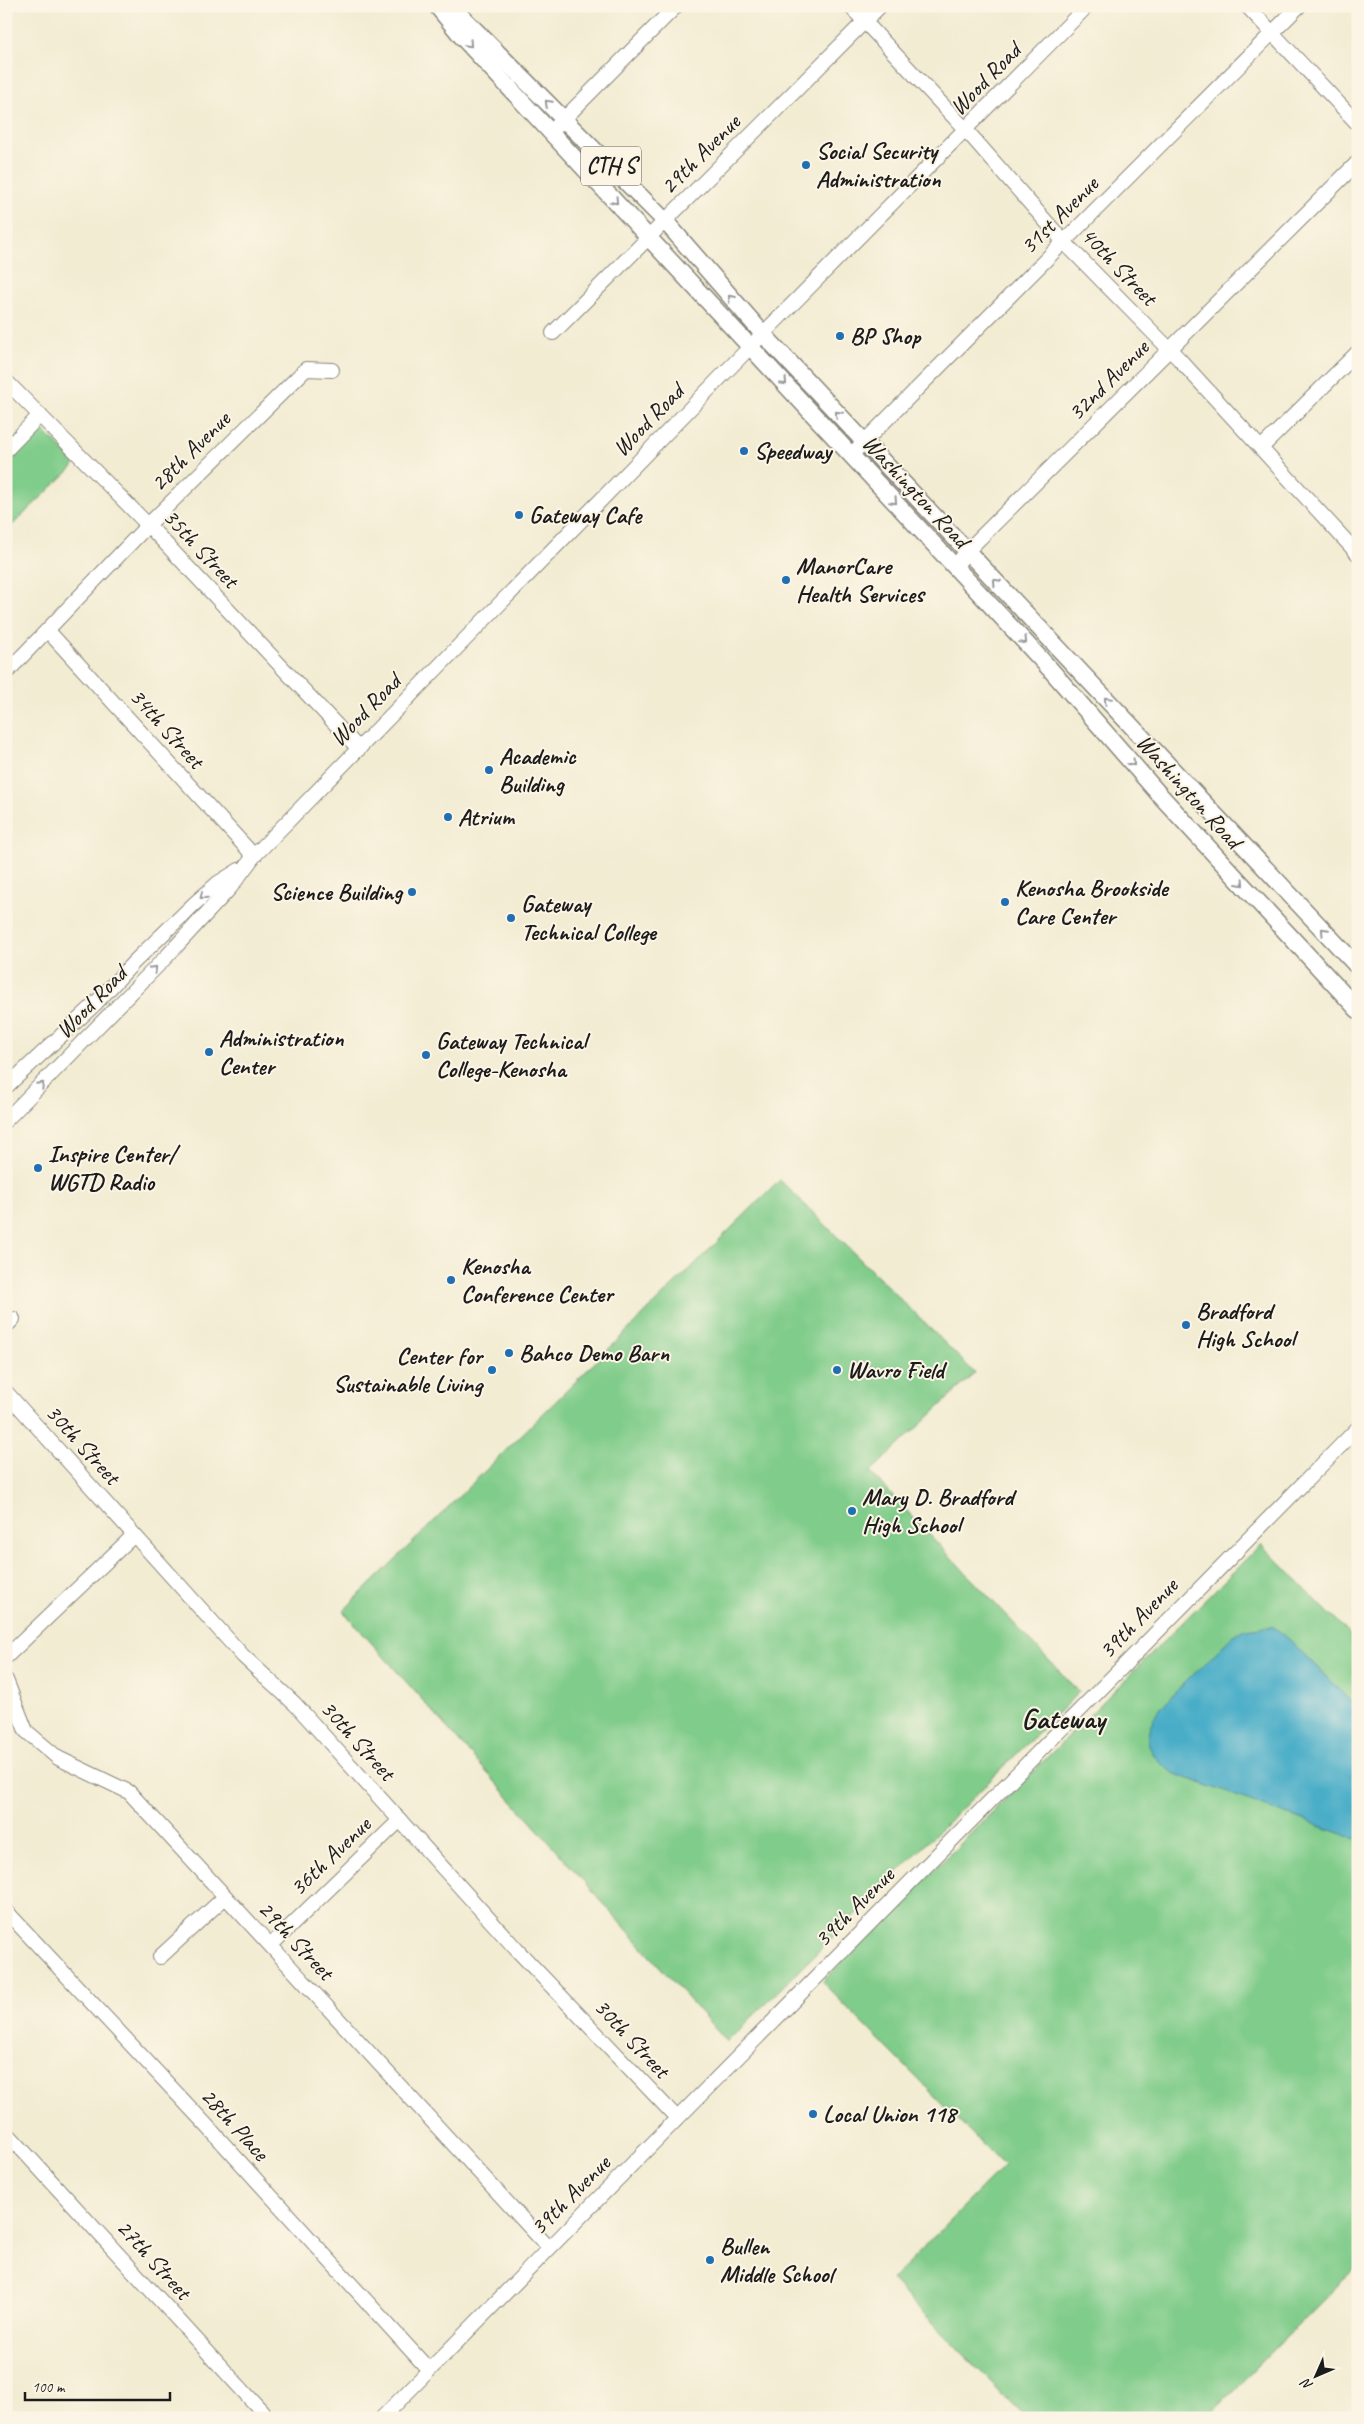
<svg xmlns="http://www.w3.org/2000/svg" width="1364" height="2424" viewBox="0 0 1364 2424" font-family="Caveat,sans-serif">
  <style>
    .green { fill: #80cc8a; stroke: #4e7453 }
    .water { fill: #49adc8; stroke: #326472 }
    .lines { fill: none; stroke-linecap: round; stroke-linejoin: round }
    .minor-casing { stroke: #878478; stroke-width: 16 }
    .major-casing { stroke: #878478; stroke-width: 19 }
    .minor { stroke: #fff; stroke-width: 14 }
    .major { stroke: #fff; stroke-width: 16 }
    .oneway { stroke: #999 }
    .poi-dot { fill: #1f6fb2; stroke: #fcf5e5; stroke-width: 2 }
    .labels { text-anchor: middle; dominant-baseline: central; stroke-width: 4; stroke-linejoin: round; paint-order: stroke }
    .shield { fill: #fcf5e5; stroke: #5f5d58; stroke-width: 1 }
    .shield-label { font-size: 22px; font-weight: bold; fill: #1c1c1c }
    .street-label { font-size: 24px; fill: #1c1c1c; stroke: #fcf5e5 }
    .poi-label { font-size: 24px; font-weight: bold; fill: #1c1c1c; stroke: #fcf5e5; text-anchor: start }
    .district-label { font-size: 29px; font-weight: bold; fill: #1c1c1c; stroke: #fcf5e5 }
  </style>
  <rect width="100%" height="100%" fill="#fcf5e5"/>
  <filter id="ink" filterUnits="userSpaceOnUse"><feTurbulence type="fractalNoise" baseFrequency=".02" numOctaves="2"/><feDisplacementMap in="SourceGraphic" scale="10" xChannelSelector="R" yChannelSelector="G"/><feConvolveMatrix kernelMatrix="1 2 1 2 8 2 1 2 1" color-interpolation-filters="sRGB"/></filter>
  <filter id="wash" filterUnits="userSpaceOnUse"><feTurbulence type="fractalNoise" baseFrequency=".0096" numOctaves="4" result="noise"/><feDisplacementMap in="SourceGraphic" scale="20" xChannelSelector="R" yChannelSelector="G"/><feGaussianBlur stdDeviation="1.12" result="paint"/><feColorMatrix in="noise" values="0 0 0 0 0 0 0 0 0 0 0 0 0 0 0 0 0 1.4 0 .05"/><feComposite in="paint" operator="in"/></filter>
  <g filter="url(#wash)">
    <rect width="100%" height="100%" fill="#f2ecd3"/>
    <!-- green -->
    <g class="green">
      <path d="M 38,429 L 45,432 L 76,464 L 6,531 L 6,461 Z"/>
      <path d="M 780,1180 L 975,1373 L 870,1472 L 1079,1692 L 727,2042 L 343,1611 Z"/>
      <path d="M 1261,1544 L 1358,1643 L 1358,2265 L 1206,2418 L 1026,2418 L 891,2280 L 1004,2166 L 822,1982 Z"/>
    </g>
    <!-- water -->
    <path class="water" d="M 1261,1627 L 1274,1627 L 1290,1640 L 1358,1709 L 1358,1840 L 1173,1773 C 1124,1739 1157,1710 1188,1680 C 1202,1666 1217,1651 1232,1637 L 1244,1629 Z"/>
  </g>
  <g filter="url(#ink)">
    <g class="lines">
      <!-- minor casing -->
      <g class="minor-casing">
        <g id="minor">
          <path d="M 850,6 L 966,130 L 1064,242 L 1179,359 L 1358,554"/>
          <path d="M 1247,6 L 1358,124"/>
          <path d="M 557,126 L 676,6"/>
          <path d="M 553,333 L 880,6"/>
          <path d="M 6,381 L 148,525 L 359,749"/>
          <path d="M 1261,448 L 1358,352"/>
          <path d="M 6,450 L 40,415"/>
          <path d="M 851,455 L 1299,6"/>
          <path d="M 955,567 L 967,551 L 1358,162"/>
          <path d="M 48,631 L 254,856"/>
          <path d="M 6,673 L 148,525 L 306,369 L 332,370"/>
          <path d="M 6,1087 L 95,1004 L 134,962 L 194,904 L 218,883 L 239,870"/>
          <path d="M 6,1120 L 168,955 L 230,888 L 254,856 L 751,346 L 1087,6"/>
          <path d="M 6,1326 L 13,1319"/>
          <path d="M 6,1392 L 243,1656 L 295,1704 L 517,1950 L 677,2118"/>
          <path d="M 6,1657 L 134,1535"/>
          <path d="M 6,1680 L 26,1731 L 58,1758 L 129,1792 L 549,2248"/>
          <path d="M 6,1911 L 209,2128 L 429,2370"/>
          <path d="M 271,1945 L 400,1820"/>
          <path d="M 160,1957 L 225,1897"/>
          <path d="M 6,2132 L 268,2418"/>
          <path d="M 382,2418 L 1358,1428"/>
        </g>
      </g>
      <!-- major casing -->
      <g class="major-casing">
        <g id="major">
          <path d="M 437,6 L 463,38 L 1050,669 L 1158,793 L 1358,1010"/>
          <path d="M 451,6 L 665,221 L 763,334 L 1358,967"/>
        </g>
      </g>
      <!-- minor -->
      <use href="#minor" class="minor"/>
      <!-- major -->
      <use href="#major" class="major"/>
    </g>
    <!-- one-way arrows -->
    <defs><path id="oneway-chevron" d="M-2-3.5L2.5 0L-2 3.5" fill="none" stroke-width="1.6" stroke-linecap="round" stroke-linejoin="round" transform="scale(1.25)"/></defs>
    <g class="oneway">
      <use href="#oneway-chevron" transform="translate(469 44) rotate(47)"/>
      <use href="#oneway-chevron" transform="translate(548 103) rotate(-135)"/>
      <use href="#oneway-chevron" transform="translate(615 201) rotate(47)"/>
      <use href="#oneway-chevron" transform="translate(731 298) rotate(-131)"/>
      <use href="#oneway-chevron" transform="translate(784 382) rotate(47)"/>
      <use href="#oneway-chevron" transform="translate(838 414) rotate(-133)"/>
      <use href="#oneway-chevron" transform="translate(894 501) rotate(47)"/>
      <use href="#oneway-chevron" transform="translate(996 582) rotate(-133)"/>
      <use href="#oneway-chevron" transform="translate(1024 641) rotate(47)"/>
      <use href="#oneway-chevron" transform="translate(1107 700) rotate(-133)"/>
      <use href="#oneway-chevron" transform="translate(1132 763) rotate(48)"/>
      <use href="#oneway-chevron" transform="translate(1241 883) rotate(48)"/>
      <use href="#oneway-chevron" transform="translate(203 896) rotate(140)"/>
      <use href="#oneway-chevron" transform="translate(1324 931) rotate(-133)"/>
      <use href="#oneway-chevron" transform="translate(154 969) rotate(-46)"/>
      <use href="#oneway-chevron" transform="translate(41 1085) rotate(-45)"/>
    </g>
  </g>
  <!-- markers -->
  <g class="poi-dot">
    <circle cx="806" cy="165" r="5"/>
    <circle cx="840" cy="336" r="5"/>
    <circle cx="744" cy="451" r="5"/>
    <circle cx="519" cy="515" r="5"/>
    <circle cx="786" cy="580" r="5"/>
    <circle cx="489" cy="770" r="5"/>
    <circle cx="448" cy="817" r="5"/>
    <circle cx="412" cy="892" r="5"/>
    <circle cx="1005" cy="902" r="5"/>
    <circle cx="511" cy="918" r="5"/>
    <circle cx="209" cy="1052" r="5"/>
    <circle cx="426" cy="1055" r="5"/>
    <circle cx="38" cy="1168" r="5"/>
    <circle cx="451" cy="1280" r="5"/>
    <circle cx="1186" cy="1325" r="5"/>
    <circle cx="509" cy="1353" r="5"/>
    <circle cx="492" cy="1370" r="5"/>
    <circle cx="837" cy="1370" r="5"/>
    <circle cx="852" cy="1511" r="5"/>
    <circle cx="813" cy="2114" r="5"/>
    <circle cx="710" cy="2260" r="5"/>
  </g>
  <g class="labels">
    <!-- shield labels -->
    <rect class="shield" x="581" y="146.5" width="60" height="39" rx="4"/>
    <g class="shield-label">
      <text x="611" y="166">CTH S</text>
    </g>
    <!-- street labels -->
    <g class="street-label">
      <text transform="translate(985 79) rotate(-46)">Wood Road</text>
      <text transform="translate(700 154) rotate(-45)">29th Avenue</text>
      <text transform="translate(1059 215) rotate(-45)">31st Avenue</text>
      <text transform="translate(1119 266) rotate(46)">40th Street</text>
      <text transform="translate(1108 380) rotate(-45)">32nd Avenue</text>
      <text transform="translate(648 420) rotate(-46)">Wood Road</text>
      <text transform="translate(190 451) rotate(-45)">28th Avenue</text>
      <text transform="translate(916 491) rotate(47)">Washington Road</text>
      <text transform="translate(201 548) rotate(47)">35th Street</text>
      <text transform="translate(365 710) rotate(-46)">Wood Road</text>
      <text transform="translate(167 728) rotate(48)">34th Street</text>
      <text transform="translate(1189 791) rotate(48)">Washington Road</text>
      <text transform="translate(91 1002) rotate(-46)">Wood Road</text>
      <text transform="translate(83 1444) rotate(48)">30th Street</text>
      <text transform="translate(1138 1618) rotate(-46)">39th Avenue</text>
      <text transform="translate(358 1740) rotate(48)">30th Street</text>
      <text transform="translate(330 1856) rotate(-44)">36th Avenue</text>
      <text transform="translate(854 1907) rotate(-45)">39th Avenue</text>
      <text transform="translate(296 1940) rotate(47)">29th Street</text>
      <text transform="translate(632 2038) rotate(47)">30th Street</text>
      <text transform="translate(235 2124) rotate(48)">28th Place</text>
      <text transform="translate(570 2195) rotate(-45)">39th Avenue</text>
      <text transform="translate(154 2259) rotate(48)">27th Street</text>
    </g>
    <!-- poi labels -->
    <g class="poi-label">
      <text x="816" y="151">Social Security<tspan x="816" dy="28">Administration</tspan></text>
      <text x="850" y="336">BP Shop</text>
      <text x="754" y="451">Speedway</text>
      <text x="529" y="515">Gateway Cafe</text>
      <text x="796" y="566">ManorCare<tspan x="796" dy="28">Health Services</tspan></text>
      <text x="499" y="756">Academic<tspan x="499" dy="28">Building</tspan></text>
      <text x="458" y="817">Atrium</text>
      <text x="1015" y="888">Kenosha Brookside<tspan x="1015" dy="28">Care Center</tspan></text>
      <text x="402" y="892" text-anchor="end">Science Building</text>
      <text x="521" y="904">Gateway<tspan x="521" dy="28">Technical College</tspan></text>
      <text x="219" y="1038">Administration<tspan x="219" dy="28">Center</tspan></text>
      <text x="436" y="1041">Gateway Technical<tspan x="436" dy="28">College-Kenosha</tspan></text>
      <text x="48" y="1154">Inspire Center/<tspan x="48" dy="28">WGTD Radio</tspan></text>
      <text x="461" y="1266">Kenosha<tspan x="461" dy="28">Conference Center</tspan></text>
      <text x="1196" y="1311">Bradford<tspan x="1196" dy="28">High School</tspan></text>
      <text x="519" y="1353">Bahco Demo Barn</text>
      <text x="482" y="1356" text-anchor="end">Center for<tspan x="482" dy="28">Sustainable Living</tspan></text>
      <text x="847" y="1370">Wavro Field</text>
      <text x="862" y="1497">Mary D. Bradford<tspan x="862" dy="28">High School</tspan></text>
      <text x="823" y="2114">Local Union 118</text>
      <text x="720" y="2246">Bullen<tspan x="720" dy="28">Middle School</tspan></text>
    </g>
    <!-- district labels -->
    <g class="district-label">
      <text x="1063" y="1718">Gateway</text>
    </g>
  </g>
  <!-- margin -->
  <rect width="1364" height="2424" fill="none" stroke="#fcf5e5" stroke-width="25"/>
  <!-- north arrow -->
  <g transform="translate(1316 2376) rotate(225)" stroke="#fcf5e5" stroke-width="4" paint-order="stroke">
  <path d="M0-4L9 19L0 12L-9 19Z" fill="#1c1c1c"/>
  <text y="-8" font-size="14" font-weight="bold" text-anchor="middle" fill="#1c1c1c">N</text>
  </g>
  <!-- scale -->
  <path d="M25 2392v8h145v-8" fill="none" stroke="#1c1c1c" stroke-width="2.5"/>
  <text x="32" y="2392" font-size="15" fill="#1c1c1c" stroke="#fcf5e5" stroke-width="4" paint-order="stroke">100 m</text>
</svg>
